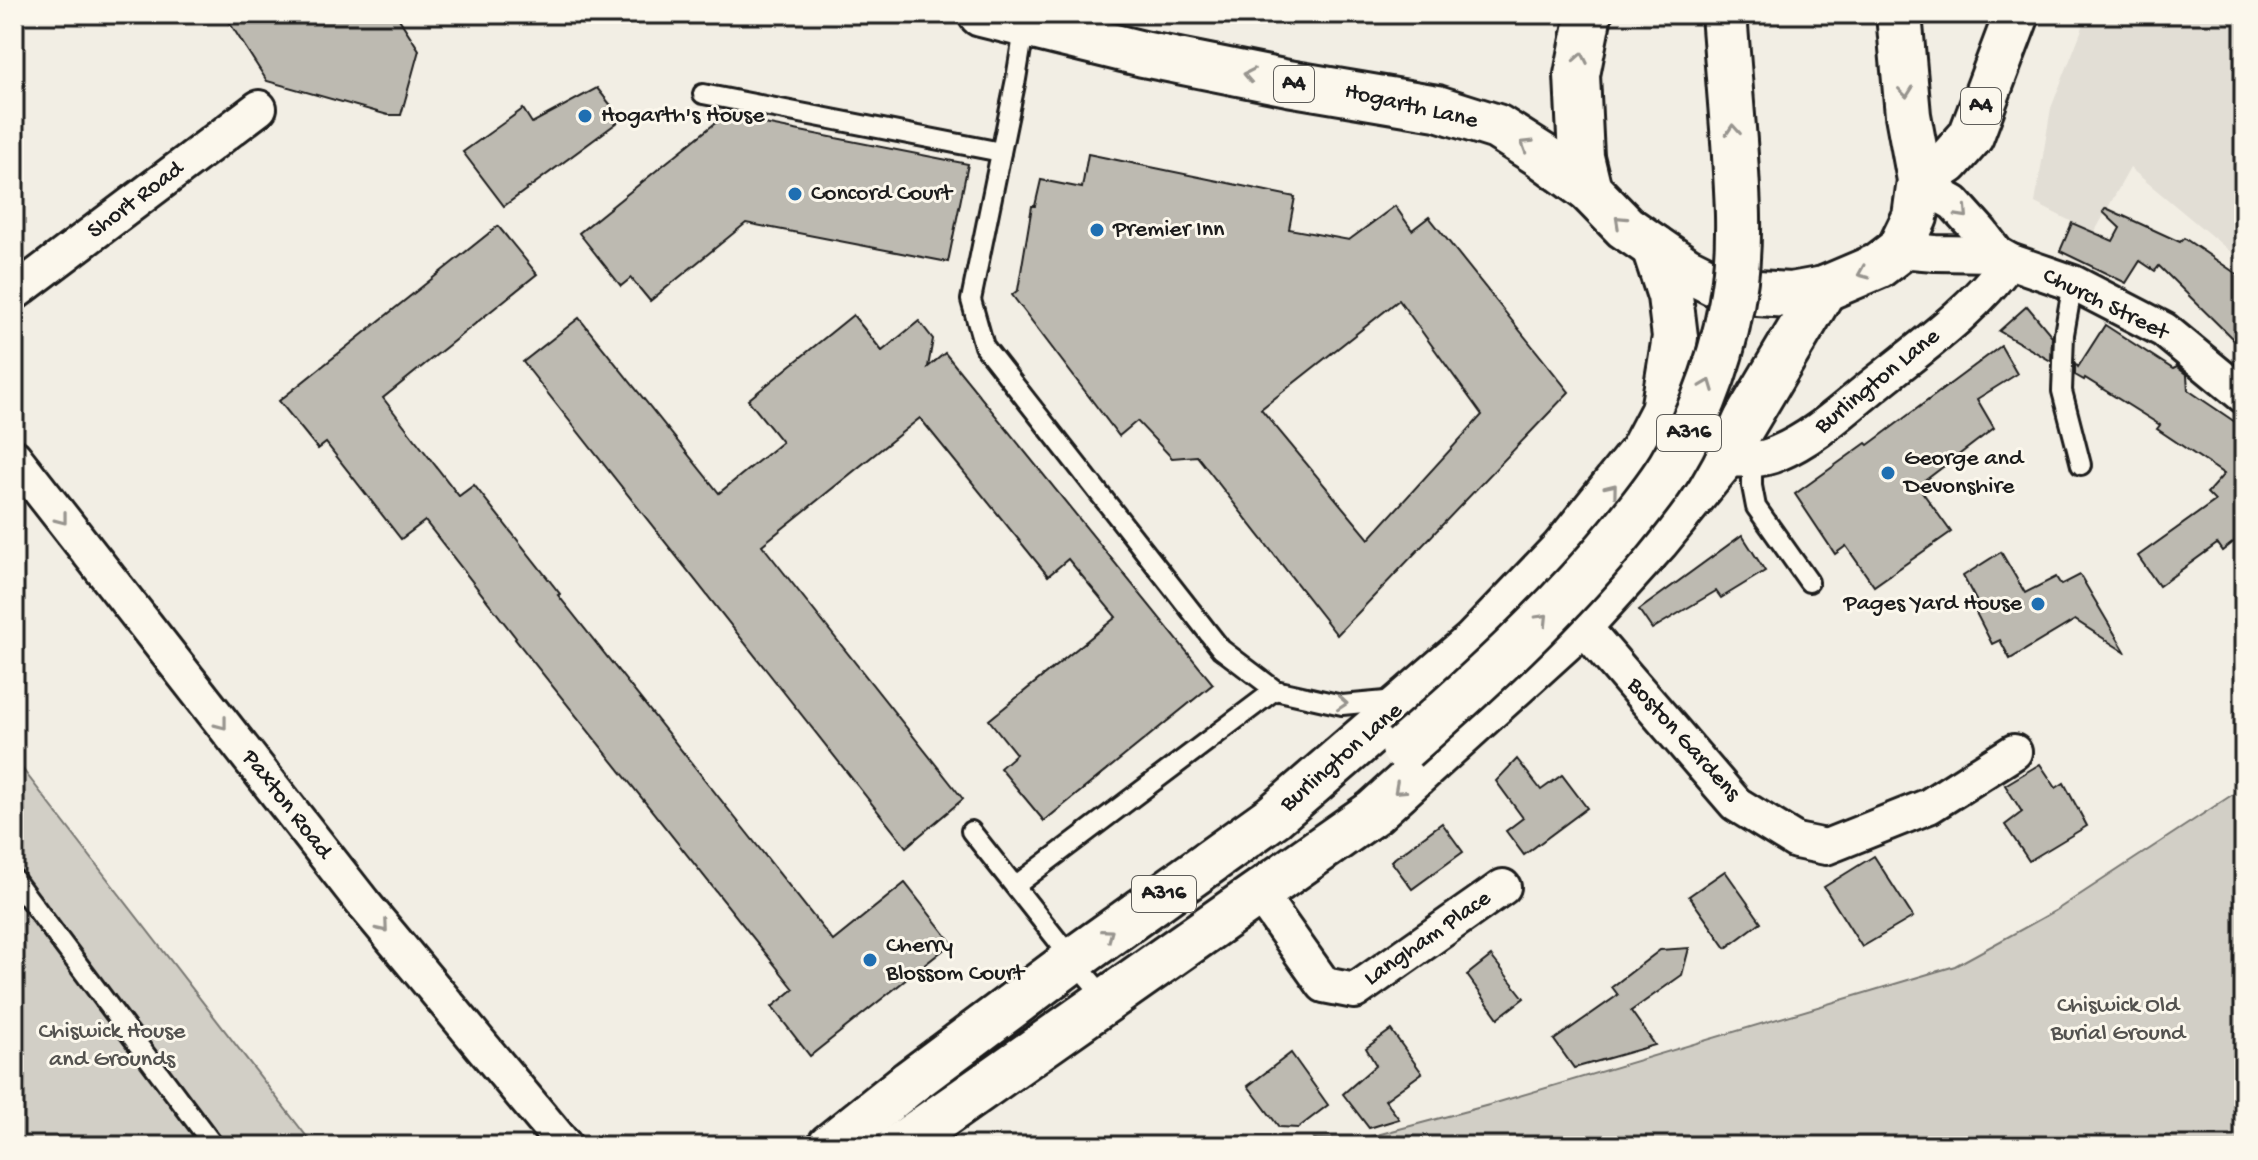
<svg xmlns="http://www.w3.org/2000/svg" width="2258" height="1160" viewBox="0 0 2258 1160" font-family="'Gochi Hand',sans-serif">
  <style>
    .built { fill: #e2ded5 }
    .green { fill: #d2cfc6; stroke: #777671; stroke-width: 2 }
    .building { fill: #bdbab1; stroke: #1c1c1c; stroke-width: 2; fill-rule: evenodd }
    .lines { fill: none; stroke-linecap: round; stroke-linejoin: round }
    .lane-casing { stroke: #1c1c1c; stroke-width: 24 }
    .street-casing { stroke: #1c1c1c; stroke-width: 40 }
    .highway-casing { stroke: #1c1c1c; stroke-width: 50 }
    .lane { stroke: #fbf7ec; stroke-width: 18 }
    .street { stroke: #fbf7ec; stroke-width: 34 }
    .highway { stroke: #fbf7ec; stroke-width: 44 }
    .highway-bridge-casing { stroke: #1c1c1c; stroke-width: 50; stroke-linecap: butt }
    .highway-bridge { stroke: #fbf7ec; stroke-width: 44 }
    .oneway { stroke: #97948e }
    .poi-dot { fill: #1f6fb2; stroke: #fbf7ec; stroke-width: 3 }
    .labels { text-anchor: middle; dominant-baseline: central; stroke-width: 6; stroke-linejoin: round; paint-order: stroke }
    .shield { fill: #fbf7ec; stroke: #5f5e5a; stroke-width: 2 }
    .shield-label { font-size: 22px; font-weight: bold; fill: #1c1c1c }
    .street-label { font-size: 24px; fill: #1c1c1c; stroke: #fbf7ec }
    .poi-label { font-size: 24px; fill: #1c1c1c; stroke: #fbf7ec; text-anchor: start }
    .park-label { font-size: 24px; fill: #53524f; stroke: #fbf7ec }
  </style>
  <rect width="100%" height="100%" fill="#f2eee4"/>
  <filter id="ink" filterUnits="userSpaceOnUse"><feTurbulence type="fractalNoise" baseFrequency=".0125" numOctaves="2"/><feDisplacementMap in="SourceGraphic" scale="16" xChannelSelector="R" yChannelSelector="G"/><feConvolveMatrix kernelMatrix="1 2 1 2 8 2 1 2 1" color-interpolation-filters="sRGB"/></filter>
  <g filter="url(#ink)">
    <!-- built -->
    <path class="built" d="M 2088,14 L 2244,14 L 2244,263 L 2130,168 L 2094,233 L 2035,203 L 2051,108 Z"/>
    <!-- green -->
    <g class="green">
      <path d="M 14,758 L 314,1146 L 14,1146 Z"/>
      <path d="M 2244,787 L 2244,1146 L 1319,1146 L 1314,1138 L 1362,1139 L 1489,1105 L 1955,966 L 2055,911 Z"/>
    </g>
    <!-- building -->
    <g class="building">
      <path d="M 224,14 L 396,14 L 419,50 L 401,115 L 388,115 L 267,81 Z"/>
      <path d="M 597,88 L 622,119 L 504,206 L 463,152 L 523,109 L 532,123 Z"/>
      <path d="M 724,116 L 968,164 L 948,262 L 746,223 L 650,301 L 631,278 L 621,286 L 579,233 Z"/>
      <path d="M 1088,154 L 1295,197 L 1289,229 L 1349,240 L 1395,206 L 1412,230 L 1429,217 L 1569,392 L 1337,635 L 1197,456 L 1172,458 L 1137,421 L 1119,436 L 1012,295 L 1018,290 L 1032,206 L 1035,206 L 1041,180 L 1082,188 ZM 1399,300 L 1482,415 L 1369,539 L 1261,409 Z"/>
      <path d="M 2106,208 L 2180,242 L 2184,238 L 2244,279 L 2244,350 L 2159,266 L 2155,271 L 2140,261 L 2126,283 L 2060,251 L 2072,223 L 2113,241 L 2120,228 L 2103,212 Z"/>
      <path d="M 498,226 L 537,274 L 383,398 L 459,496 L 474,485 L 560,594 L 558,595 L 833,941 L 905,883 L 952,943 L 810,1056 L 772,1007 L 794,989 L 515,639 L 516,638 L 425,521 L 401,539 L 326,443 L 318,449 L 279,401 Z"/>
      <path d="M 2027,306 L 2052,336 L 2051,361 L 1999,331 Z"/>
      <path d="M 853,315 L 882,351 L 919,321 L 933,339 L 928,367 L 945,353 L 1213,684 L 1044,821 L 1000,768 L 1016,754 L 989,720 L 1116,617 L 1068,559 L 1048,576 L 920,418 L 762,545 L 963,799 L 906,847 L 523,362 L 579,318 L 719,493 L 782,442 L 748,400 Z"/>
      <path d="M 2105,325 L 2173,369 L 2177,367 L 2187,375 L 2188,390 L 2244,428 L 2244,534 L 2222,551 L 2217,544 L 2159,586 L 2138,556 L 2215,501 L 2207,493 L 2224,474 L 2157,429 L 2160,425 L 2085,378 L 2084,380 L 2075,375 L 2075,363 L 2078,367 Z"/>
      <path d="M 2001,346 L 2017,374 L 1977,399 L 1994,428 L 1918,486 L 1951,532 L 1874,586 L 1846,546 L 1835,554 L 1795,494 L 1866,443 L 1868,445 Z"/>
      <path d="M 1742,535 L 1765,571 L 1721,598 L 1716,591 L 1652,629 L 1639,610 Z"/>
      <path d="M 2001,552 L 2025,593 L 2056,577 L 2061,585 L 2080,575 L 2126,653 L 2075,620 L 2010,659 L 2000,640 L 1992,644 L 1974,609 L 1979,606 L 1963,576 Z"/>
      <path d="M 1517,759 L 1541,790 L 1562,775 L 1587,808 L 1524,855 L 1506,831 L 1523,818 L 1496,781 Z"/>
      <path d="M 2040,764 L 2056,788 L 2064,783 L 2087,826 L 2029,861 L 2005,825 L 2022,812 L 2005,785 Z"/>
      <path d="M 1442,823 L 1463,852 L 1412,889 L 1391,861 Z"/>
      <path d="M 1874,856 L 1913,917 L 1862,947 L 1824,887 Z"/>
      <path d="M 1725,871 L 1761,922 L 1726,948 L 1689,896 Z"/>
      <path d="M 1689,948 L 1682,975 L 1631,1011 L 1655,1045 L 1574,1068 L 1554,1040 L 1618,995 L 1612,987 L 1660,950 Z"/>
      <path d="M 1491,956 L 1524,998 L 1498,1018 L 1467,975 Z"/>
      <path d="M 1391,1030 L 1422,1073 L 1385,1100 L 1399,1119 L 1369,1128 L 1343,1094 L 1376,1065 L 1366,1048 Z"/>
      <path d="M 1291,1053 L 1328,1105 L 1298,1128 L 1279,1127 L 1248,1086 Z"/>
    </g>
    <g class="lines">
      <!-- lane casing -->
      <g class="lane-casing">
        <g id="lane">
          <path d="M 1025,24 L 1016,79 L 971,300 L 984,346 L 1221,649 L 1275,690 L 1342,705 L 1397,700"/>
          <path d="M 703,94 L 1001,152"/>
          <path d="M 2073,283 L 2064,334 L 2062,391 L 2081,465"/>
          <path d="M 1752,460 L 1752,486 L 1756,507 L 1809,582"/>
          <path d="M 971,831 L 1073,960 L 1107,1000"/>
          <path d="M 14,879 L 214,1146"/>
          <path d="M 1015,886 L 1275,690"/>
        </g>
      </g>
      <!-- street casing -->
      <g class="street-casing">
        <g id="street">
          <path d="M 1920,184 L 1954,203 L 1981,233 L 1997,254 L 2009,261 L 2073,283 L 2164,330 L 2244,396"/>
          <path d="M 1899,250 L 1935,253 L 1997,254"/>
          <path d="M 14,293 L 259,108"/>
          <path d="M 14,457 L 363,903 L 565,1146"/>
          <path d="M 1723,459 C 1742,460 1761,461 1778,453 C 1816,437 1846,407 1878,382 C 1924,345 1974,310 2009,261"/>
          <path d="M 1581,624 L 1736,804 L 1796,841 L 1826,847 L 1929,806 L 2014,752"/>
          <path d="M 1258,892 L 1324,985 L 1355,991 L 1503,887"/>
        </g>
      </g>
      <!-- highway casing -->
      <g class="highway-casing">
        <g id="highway">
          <path d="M 981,14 L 1143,54 L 1288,83 L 1437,108 L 1497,127 L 1541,155 L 1589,190 L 1625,227 L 1686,269 L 1714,283 L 1757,293 L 1791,295 L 1824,289 L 1878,266 L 1899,250 L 1915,217 L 1920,180 L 1908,115 L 1899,14"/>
          <path d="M 1589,14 L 1577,75 L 1581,157 L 1589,190"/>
          <path d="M 1920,180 L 1948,162 L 1971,136 L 2017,14"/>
          <path d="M 830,1146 L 910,1082 L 1073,960 L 1274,816 L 1474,643 L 1563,550 L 1642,451 L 1663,411 L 1675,337 L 1670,296 L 1654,247"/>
          <path d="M 899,1146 L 1374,812 L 1581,624 L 1657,540 L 1723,459 L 1824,289"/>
        </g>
      </g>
      <!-- lane -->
      <use href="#lane" class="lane"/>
      <!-- street -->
      <use href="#street" class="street"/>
      <!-- highway -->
      <use href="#highway" class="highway"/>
      <!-- highway-bridge casing -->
      <g class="highway-bridge-casing">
        <path id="highway-bridge" d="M 1404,748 C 1480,681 1555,613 1619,535 C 1637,513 1655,491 1670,467 C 1704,411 1727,345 1735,280 C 1741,233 1737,187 1734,141 C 1731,99 1727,56 1724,14"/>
      </g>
      <!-- highway-bridge -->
      <use href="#highway-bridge" class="highway-bridge"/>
    </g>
    <!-- one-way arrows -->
    <defs><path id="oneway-chevron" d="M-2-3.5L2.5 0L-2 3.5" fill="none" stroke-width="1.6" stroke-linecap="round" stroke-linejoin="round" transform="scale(2)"/></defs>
    <g class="oneway">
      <use href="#oneway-chevron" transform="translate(1581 58) rotate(-79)"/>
      <use href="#oneway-chevron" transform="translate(1249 75) rotate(-169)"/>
      <use href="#oneway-chevron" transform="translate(1906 92) rotate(84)"/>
      <use href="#oneway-chevron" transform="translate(1733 130) rotate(-94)"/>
      <use href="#oneway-chevron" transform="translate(1526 145) rotate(-148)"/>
      <use href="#oneway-chevron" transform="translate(1963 213) rotate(47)"/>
      <use href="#oneway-chevron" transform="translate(1620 221) rotate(-137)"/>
      <use href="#oneway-chevron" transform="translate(1863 273) rotate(157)"/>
      <use href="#oneway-chevron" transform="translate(1708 385) rotate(-69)"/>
      <use href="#oneway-chevron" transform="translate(1612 489) rotate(-51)"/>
      <use href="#oneway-chevron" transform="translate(62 519) rotate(52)"/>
      <use href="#oneway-chevron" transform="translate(1543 619) rotate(-46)"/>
      <use href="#oneway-chevron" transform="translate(1342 703) rotate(4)"/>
      <use href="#oneway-chevron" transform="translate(222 724) rotate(52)"/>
      <use href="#oneway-chevron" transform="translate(1399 789) rotate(138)"/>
      <use href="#oneway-chevron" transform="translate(383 927) rotate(50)"/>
      <use href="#oneway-chevron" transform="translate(1108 934) rotate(-36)"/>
    </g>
  </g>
  <!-- markers -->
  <g class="poi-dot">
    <circle cx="585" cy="116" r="8"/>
    <circle cx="795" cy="194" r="8"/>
    <circle cx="1097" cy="230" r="8"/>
    <circle cx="1888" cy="473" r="8"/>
    <circle cx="2038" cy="604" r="8"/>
    <circle cx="870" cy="960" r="8"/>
  </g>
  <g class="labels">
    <!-- shield labels -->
    <g class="shield">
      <rect x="1274" y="66" width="40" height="36" rx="6"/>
      <rect x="1961" y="88" width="40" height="36" rx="6"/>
      <rect x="1657" y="415" width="64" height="36" rx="6"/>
      <rect x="1132" y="876" width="64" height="36" rx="6"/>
    </g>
    <g class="shield-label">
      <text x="1294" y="84">A4</text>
      <text x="1981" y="106">A4</text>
      <text x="1689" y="433">A316</text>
      <text x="1164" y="894">A316</text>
    </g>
    <!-- street labels -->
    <g class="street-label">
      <text transform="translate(1411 107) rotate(13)">Hogarth Lane</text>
      <text transform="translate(136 201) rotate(-37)">Short Road</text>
      <text transform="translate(2105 305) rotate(26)">Church Street</text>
      <text transform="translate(1878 382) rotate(-39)">Burlington Lane</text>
      <text transform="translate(1683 740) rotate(48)">Boston Gardens</text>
      <text transform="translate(1342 758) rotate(-41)">Burlington Lane</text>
      <text transform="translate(286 805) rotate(52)">Paxton Road</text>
      <text transform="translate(1428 939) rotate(-35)">Langham Place</text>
    </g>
    <!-- poi labels -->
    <g class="poi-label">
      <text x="601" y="116">Hogarth's House</text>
      <text x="811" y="194">Concord Court</text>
      <text x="1113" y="230">Premier Inn</text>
      <text x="1904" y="459">George and<tspan x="1904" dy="28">Devonshire</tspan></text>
      <text x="2022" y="604" text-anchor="end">Pages Yard House</text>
      <text x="886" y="946">Cherry<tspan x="886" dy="28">Blossom Court</tspan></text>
    </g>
    <!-- park labels -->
    <g class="park-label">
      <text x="2118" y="1006">Chiswick Old<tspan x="2118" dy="28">Burial Ground</tspan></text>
      <text x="112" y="1032">Chiswick House<tspan x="112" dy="28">and Grounds</tspan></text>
    </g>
  </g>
  <!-- margin -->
  <rect width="2258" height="1160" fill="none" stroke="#fbf7ec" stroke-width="48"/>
  <rect x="24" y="24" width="2210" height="1112" fill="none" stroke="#1c1c1c" stroke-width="3" filter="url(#ink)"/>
</svg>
